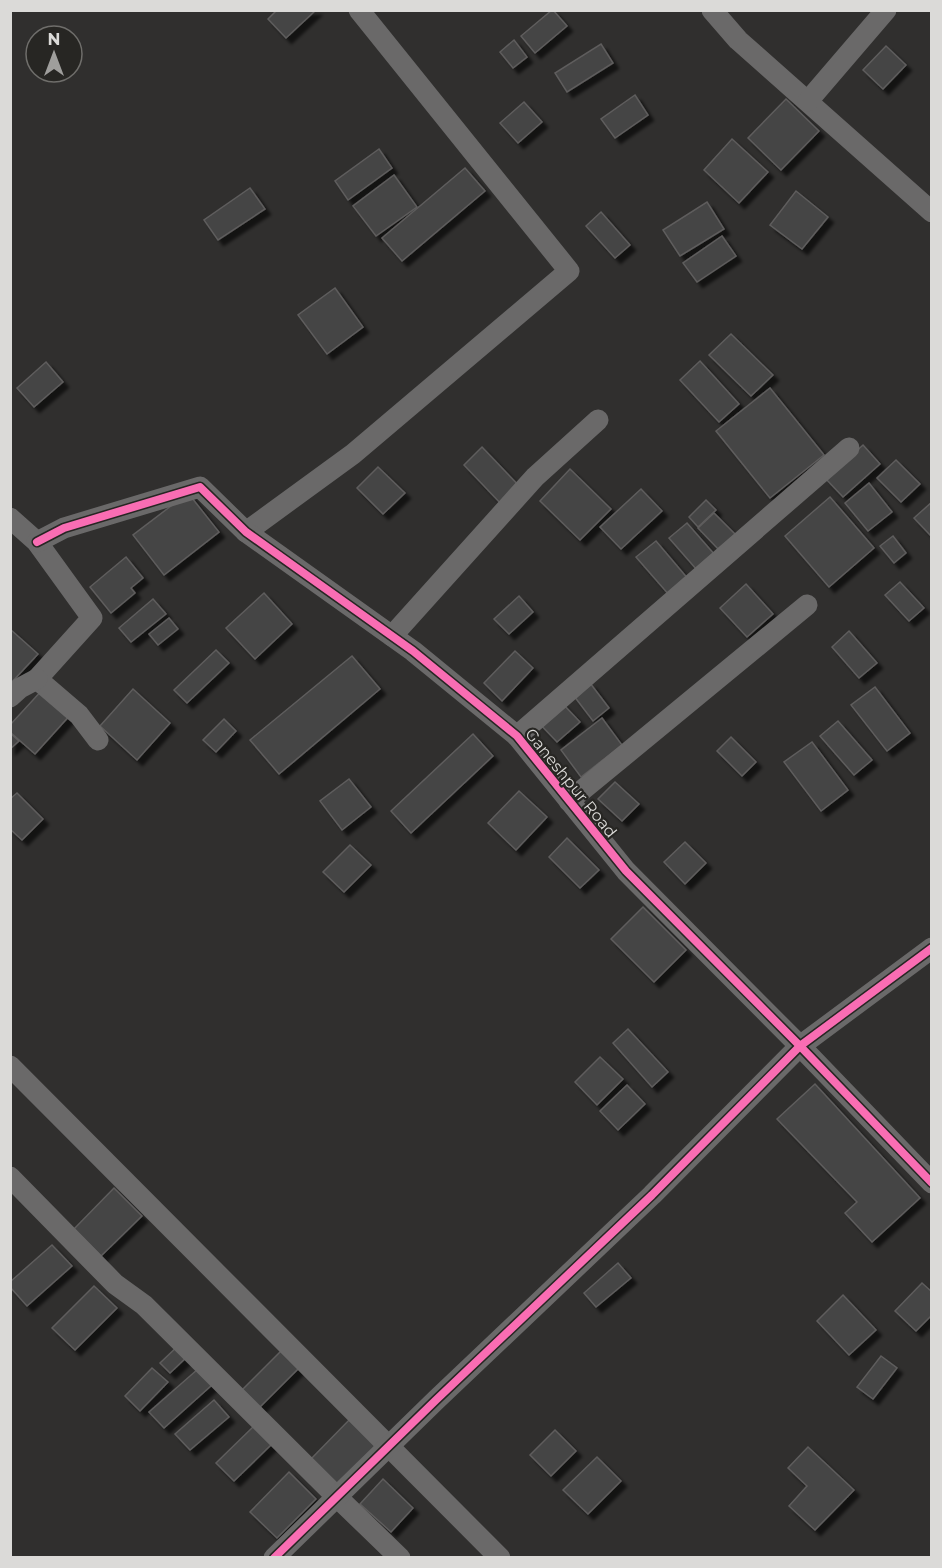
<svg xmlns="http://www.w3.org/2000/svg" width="942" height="1568" viewBox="0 0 942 1568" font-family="Montserrat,sans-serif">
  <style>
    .building { fill: #454444; stroke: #5e5d5d; stroke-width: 1.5; filter: url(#shadow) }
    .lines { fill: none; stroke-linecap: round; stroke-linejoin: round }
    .minor { stroke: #6a6969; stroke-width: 21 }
    .cycleway-casing { stroke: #272623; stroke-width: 11 }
    .cycleway { stroke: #f96db3; stroke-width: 8 }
    .labels { text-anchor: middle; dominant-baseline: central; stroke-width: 4.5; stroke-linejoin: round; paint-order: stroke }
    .street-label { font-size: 16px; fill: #dbdad8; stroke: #272623 }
  </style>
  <defs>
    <filter id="shadow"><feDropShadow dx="5.5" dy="5.5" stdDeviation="1.5" flood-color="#0009"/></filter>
  </defs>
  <rect width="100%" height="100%" fill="#302f2e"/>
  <!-- building -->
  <g class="building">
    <path d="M 277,10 L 316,10 L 286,38 L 268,19 Z"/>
    <path d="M 552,10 L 553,10 L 567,26 L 535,53 L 521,36 Z"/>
    <path d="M 514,40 L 527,57 L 513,68 L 500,52 Z"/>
    <path d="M 601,44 L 613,63 L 567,92 L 555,73 Z"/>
    <path d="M 886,46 L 906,65 L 883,89 L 863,70 Z"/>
    <path d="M 635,95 L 648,115 L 615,138 L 601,119 Z"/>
    <path d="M 786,99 L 819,131 L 781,170 L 748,138 Z"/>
    <path d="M 524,102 L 542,122 L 518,143 L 500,123 Z"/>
    <path d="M 732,139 L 768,172 L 739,203 L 704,170 Z"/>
    <path d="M 379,149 L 392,168 L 348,200 L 335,181 Z"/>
    <path d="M 465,168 L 485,191 L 402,261 L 382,238 Z"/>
    <path d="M 394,175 L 417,207 L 376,236 L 353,206 Z"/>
    <path d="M 250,188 L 265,209 L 218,240 L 204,220 Z"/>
    <path d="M 796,191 L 828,217 L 802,249 L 770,225 Z"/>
    <path d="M 707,202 L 724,229 L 680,256 L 663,230 Z"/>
    <path d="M 601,212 L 630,245 L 615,258 L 586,226 Z"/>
    <path d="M 722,236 L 736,256 L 697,282 L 683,263 Z"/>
    <path d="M 335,288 L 363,327 L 327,354 L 298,315 Z"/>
    <path d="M 731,334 L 773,375 L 751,396 L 709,355 Z"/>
    <path d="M 700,361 L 739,404 L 719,422 L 680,380 Z"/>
    <path d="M 46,362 L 63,382 L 34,407 L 17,388 Z"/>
    <path d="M 770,388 L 824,455 L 770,498 L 716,431 Z"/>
    <path d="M 863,445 L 880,464 L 843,497 L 826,479 Z"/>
    <path d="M 482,447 L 522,489 L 504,507 L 464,465 Z"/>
    <path d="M 896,460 L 920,484 L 901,502 L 877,478 Z"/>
    <path d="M 378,467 L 405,493 L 383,514 L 357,488 Z"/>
    <path d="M 570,469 L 611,509 L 580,540 L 540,501 Z"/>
    <path d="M 869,483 L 892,512 L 868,531 L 845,503 Z"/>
    <path d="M 641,489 L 662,511 L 621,549 L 600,527 Z"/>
    <path d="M 188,493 L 219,532 L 164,575 L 133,535 Z"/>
    <path d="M 830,497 L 874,548 L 829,587 L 785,536 Z"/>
    <path d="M 706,500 L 716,510 L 698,527 L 689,517 Z"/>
    <path d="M 932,502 L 932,537 L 914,518 Z"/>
    <path d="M 714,513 L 736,535 L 720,551 L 698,528 Z"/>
    <path d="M 687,523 L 715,555 L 697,570 L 669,538 Z"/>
    <path d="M 893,536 L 906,553 L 894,563 L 880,546 Z"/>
    <path d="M 656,541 L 689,580 L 670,596 L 636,557 Z"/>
    <path d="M 126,557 L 143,578 L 131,588 L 135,593 L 111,613 L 90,587 Z"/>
    <path d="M 900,582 L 924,608 L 909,621 L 885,595 Z"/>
    <path d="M 746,584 L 773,614 L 747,637 L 720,608 Z"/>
    <path d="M 264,593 L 292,624 L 255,659 L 226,628 Z"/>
    <path d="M 519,596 L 533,612 L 509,634 L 494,619 Z"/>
    <path d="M 153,599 L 166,614 L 131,642 L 119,628 Z"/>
    <path d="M 169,618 L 178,629 L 158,645 L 149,634 Z"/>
    <path d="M 10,629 L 38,654 L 10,684 Z"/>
    <path d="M 849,631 L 877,663 L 859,678 L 832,647 Z"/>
    <path d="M 216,650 L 229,663 L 187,703 L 174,690 Z"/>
    <path d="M 515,651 L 533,668 L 502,701 L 484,683 Z"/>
    <path d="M 352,656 L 380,689 L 279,774 L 250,740 Z"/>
    <path d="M 590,683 L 609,708 L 593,721 L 574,696 Z"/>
    <path d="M 875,687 L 910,733 L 887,751 L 851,705 Z"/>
    <path d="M 44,688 L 72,713 L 35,754 L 10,732 L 10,725 Z"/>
    <path d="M 133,689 L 170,723 L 137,760 L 100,726 Z"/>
    <path d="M 560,701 L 580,722 L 557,742 L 538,722 Z"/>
    <path d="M 602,718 L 622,745 L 581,777 L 561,750 Z"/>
    <path d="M 224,719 L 236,731 L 216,752 L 203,740 Z"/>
    <path d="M 838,721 L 872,760 L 854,775 L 820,736 Z"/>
    <path d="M 10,733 L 19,741 L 10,749 Z"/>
    <path d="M 473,734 L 493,756 L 411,833 L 391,811 Z"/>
    <path d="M 731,737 L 756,762 L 742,776 L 717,751 Z"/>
    <path d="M 812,742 L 848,790 L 821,811 L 784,762 Z"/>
    <path d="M 349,779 L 371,807 L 342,830 L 320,801 Z"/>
    <path d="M 615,782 L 639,804 L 622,821 L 598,799 Z"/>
    <path d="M 519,791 L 547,817 L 516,850 L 488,823 Z"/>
    <path d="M 17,793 L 43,819 L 22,840 L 10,829 L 10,799 Z"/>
    <path d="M 567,838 L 599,870 L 580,888 L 549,857 Z"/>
    <path d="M 685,842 L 706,863 L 685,884 L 664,862 Z"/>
    <path d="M 350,845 L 371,865 L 344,892 L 323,872 Z"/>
    <path d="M 643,907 L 686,950 L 654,982 L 611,939 Z"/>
    <path d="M 628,1029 L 668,1072 L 652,1087 L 613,1043 Z"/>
    <path d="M 600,1057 L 623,1079 L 597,1105 L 575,1082 Z"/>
    <path d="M 815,1084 L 920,1198 L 872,1242 L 845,1213 L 857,1202 L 777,1119 Z"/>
    <path d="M 627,1085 L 645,1104 L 618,1130 L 600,1111 Z"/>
    <path d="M 114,1188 L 142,1216 L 101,1256 L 74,1229 Z"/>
    <path d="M 52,1245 L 72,1266 L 27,1306 L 10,1287 L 10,1282 Z"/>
    <path d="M 618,1263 L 631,1278 L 596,1307 L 584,1293 Z"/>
    <path d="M 922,1283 L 932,1292 L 932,1315 L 916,1331 L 895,1311 Z"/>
    <path d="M 94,1286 L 117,1308 L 75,1350 L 52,1328 Z"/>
    <path d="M 843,1295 L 876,1330 L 849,1355 L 817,1321 Z"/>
    <path d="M 180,1344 L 190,1354 L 170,1373 L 160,1363 Z"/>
    <path d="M 283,1349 L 301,1366 L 257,1410 L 239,1393 Z"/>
    <path d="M 881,1356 L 897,1368 L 873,1399 L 857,1387 Z"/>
    <path d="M 152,1368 L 168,1382 L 140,1411 L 125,1396 Z"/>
    <path d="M 198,1369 L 212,1385 L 164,1428 L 149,1412 Z"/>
    <path d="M 214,1400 L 229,1417 L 190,1450 L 175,1434 Z"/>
    <path d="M 352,1417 L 380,1445 L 340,1486 L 311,1459 Z"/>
    <path d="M 254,1426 L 272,1444 L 234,1481 L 216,1463 Z"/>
    <path d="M 555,1430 L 576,1451 L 551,1476 L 530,1455 Z"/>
    <path d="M 808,1447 L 854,1490 L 815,1530 L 789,1506 L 807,1486 L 788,1468 Z"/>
    <path d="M 597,1457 L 621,1481 L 588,1514 L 563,1490 Z"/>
    <path d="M 289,1472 L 316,1499 L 277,1538 L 250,1512 Z"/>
    <path d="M 383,1479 L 413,1508 L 391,1532 L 360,1504 Z"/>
  </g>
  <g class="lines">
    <!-- minor -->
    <g class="minor">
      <path d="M 712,10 L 738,40 L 932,212"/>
      <path d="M 808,101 L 886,10"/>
      <path d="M 10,518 L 37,542 L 92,618 L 37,679 L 79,715 L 98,740"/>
      <path d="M 246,532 L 353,454 L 569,271 L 359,10"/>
      <path d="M 37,542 L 64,528 L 200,487 L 246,532 L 413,651 L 517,736 L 626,871 L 800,1046 L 932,1183"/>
      <path d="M 392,636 L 535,477 L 598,420"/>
      <path d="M 10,697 L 20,688 L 37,679"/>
      <path d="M 517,736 L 849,448"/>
      <path d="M 569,801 L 807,605"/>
      <path d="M 10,1066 L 500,1558"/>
      <path d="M 10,1177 L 115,1284 L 144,1305 L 337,1497 L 400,1558"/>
      <path d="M 274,1558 L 436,1400 L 652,1195 L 800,1046 L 932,948"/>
    </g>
    <!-- cycleway casing -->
    <g class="cycleway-casing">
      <g id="cycleway">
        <path d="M 37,542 L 64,528 L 200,487 L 246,532 L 413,651 L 517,736 L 626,871 L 800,1046 L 932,1183"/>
        <path d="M 274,1558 L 436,1400 L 652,1195 L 800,1046 L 932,948"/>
      </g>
    </g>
    <!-- cycleway -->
    <use href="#cycleway" class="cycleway"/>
  </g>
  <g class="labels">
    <!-- street labels -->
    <g class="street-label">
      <text transform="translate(571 783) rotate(51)">Ganeshpur Road</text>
    </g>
  </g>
  <!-- border -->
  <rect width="942" height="1568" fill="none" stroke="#dbdad8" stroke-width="24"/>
  <!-- north arrow -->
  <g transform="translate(54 54)"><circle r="28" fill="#272623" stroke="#6f6e6b" stroke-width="1.5"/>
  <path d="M0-4.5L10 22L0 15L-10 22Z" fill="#9f9e9c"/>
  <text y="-9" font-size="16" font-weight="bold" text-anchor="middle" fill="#dbdad8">N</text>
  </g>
</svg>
